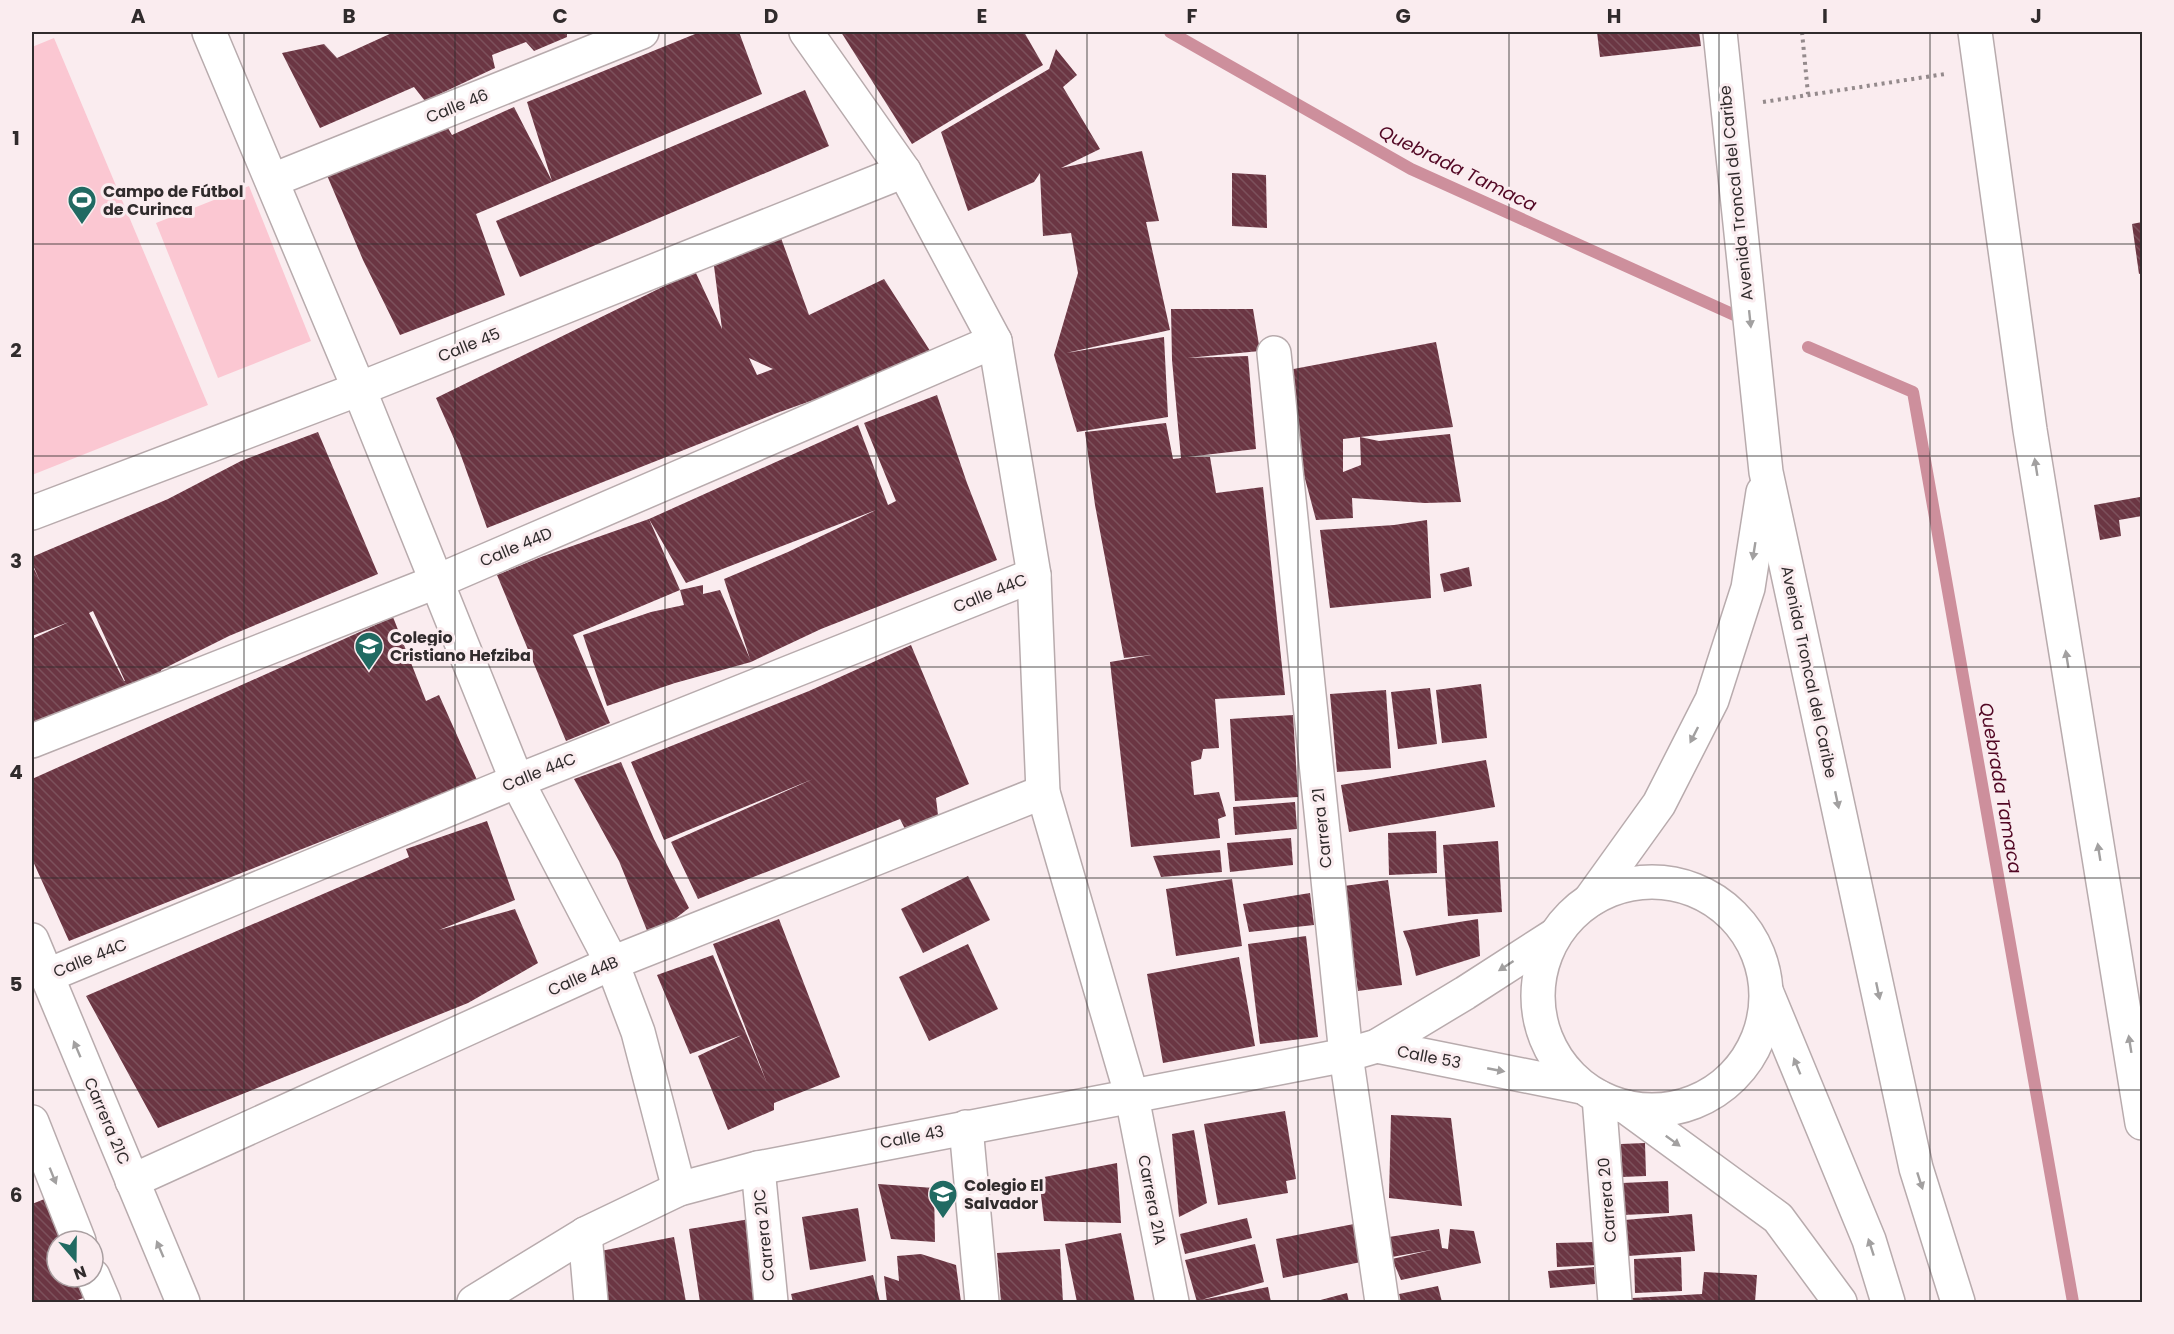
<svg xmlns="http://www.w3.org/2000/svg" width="2174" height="1334" viewBox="0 0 2174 1334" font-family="Poppins,sans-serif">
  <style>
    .pitch { fill: #fbc7d2 }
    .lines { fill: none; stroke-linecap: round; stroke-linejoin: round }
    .stream { stroke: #cd8f9c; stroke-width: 12 }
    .building { fill: url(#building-back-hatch); fill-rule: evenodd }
    .street-casing { stroke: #b8abad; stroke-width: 36 }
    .secondary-casing { stroke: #b8abad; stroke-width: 36 }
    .primary-casing { stroke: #b8abad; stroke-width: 36 }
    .highway-casing { stroke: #b8abad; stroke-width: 36 }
    .path { stroke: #948a8c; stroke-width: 4; stroke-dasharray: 3 4.5; stroke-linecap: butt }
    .street { stroke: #fff; stroke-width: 33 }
    .secondary { stroke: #fff; stroke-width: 33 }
    .primary { stroke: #fff; stroke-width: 33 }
    .highway { stroke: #fff; stroke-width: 33 }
    .oneway { fill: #a2a0a0 }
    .grid { fill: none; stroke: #302b2c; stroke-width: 1.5; stroke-opacity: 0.55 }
    .labels { text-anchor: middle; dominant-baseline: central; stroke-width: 6; stroke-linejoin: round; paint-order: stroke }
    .street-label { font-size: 16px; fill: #302b2c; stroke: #faecef }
    .poi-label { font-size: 16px; font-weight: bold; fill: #302b2c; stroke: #faecef; text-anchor: start }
    .water-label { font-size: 18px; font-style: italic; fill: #520724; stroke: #faecef }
    .neatline { fill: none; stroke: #302b2c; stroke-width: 2 }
    .grid-label { font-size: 20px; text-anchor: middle; font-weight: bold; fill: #302b2c }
  </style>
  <defs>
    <pattern id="building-back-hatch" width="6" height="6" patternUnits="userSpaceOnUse" patternTransform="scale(1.5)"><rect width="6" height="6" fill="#6b3643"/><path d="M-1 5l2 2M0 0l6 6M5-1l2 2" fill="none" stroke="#7c515c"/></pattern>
  </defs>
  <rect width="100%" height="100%" fill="#faecef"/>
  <!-- pitch -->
  <g class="pitch">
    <path d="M 54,38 L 208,405 L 32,475 L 32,47 Z"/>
    <path d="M 249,186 L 311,341 L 218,378 L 156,223 Z"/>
  </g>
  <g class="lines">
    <!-- stream -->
    <g class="stream">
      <path d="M 1170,32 L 1411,169 L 1741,318"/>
      <path d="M 1808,347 L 1913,392 L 2073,1302"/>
    </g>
  </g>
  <!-- building -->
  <g class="building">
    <path d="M 394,32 L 567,32 L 567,37 L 534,51 L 526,42 L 492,55 L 495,68 L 425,101 L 414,87 L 320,128 L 282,53 L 324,44 L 337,58 Z"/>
    <path d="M 700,32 L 739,32 L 762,94 L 476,214 L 505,295 L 400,335 L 363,260 L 326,173 L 445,123 L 452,135 L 514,107 L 552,181 L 527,102 Z"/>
    <path d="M 841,32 L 1024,32 L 1043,65 L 912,144 Z"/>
    <path d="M 1597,32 L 1699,32 L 1701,46 L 1600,57 Z"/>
    <path d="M 1056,49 L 1077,75 L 1063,87 L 1100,149 L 1061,168 L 1142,151 L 1159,221 L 1146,222 L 1170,330 L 1066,353 L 1164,337 L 1168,417 L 1077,432 L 1054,355 L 1078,273 L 1071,233 L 1043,236 L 1040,173 L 1034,182 L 968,211 L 941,132 L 1049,69 Z"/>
    <path d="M 805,90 L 829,146 L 520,277 L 496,221 Z"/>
    <path d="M 1232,173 L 1266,175 L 1267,228 L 1232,226 Z"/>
    <path d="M 2142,222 L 2142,273 L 2139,274 L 2132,224 Z"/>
    <path d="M 781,238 L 809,315 L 884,279 L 934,357 L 777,413 L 487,528 L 459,450 L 436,398 L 695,271 L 722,329 L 714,266 ZM 749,358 L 773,369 L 757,375 Z"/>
    <path d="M 1171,309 L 1253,309 L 1260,351 L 1187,358 L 1248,356 L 1256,449 L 1187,457 L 1210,457 L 1216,493 L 1263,487 L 1285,695 L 1215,699 L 1219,748 L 1203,749 L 1201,759 L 1191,762 L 1194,795 L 1219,792 L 1226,816 L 1218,819 L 1220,838 L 1131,847 L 1110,662 L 1151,655 L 1124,658 L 1095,505 L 1085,432 L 1166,423 L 1173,459 L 1181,458 L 1172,360 Z"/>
    <path d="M 1436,342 L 1453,427 L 1360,437 L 1379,441 L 1450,434 L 1461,502 L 1425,503 L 1352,498 L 1353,518 L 1316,520 L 1296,445 L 1283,371 ZM 1360,437 L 1361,465 L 1343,472 L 1343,439 Z"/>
    <path d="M 937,395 L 967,483 L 997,560 L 821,629 L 751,662 L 675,683 L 607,706 L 583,635 L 651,612 L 684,605 L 680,590 L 573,635 L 610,723 L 566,741 L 497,575 L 541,557 L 649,519 L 858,425 L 888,505 L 896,501 L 864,423 ZM 876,510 L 788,552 L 724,579 L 750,659 L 720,590 L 703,594 L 703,585 L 680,590 L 649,519 L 686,583 Z"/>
    <path d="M 318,432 L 378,574 L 229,636 L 161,670 L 162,679 L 32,723 L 32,639 L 69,622 L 32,636 L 32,565 L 40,581 L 32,563 L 32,557 L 168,499 L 241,461 ZM 93,611 L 125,681 L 124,681 L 89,613 Z"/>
    <path d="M 2140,497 L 2142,516 L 2119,520 L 2121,536 L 2100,540 L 2094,505 Z"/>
    <path d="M 1427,520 L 1431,598 L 1330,608 L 1320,530 L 1394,525 Z"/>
    <path d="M 1469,567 L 1472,586 L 1444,592 L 1440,574 Z"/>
    <path d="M 393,617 L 426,701 L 439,695 L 477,780 L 69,941 L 32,859 L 32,779 Z"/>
    <path d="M 911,645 L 969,784 L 936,798 L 938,815 L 905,829 L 900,819 L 698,899 L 671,842 L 813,779 L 664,840 L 631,762 L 809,691 Z"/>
    <path d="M 1481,684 L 1487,738 L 1442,743 L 1436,690 Z"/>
    <path d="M 1430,688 L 1437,744 L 1398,749 L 1391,692 Z"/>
    <path d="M 1386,690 L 1391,768 L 1337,772 L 1330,694 Z"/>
    <path d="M 1293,715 L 1298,797 L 1235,801 L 1230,719 Z"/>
    <path d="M 1486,760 L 1495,807 L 1349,832 L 1341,785 Z"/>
    <path d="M 621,762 L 654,839 L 689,908 L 650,938 L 619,861 L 574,779 Z"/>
    <path d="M 1295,802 L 1297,829 L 1235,835 L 1233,807 Z"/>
    <path d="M 487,821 L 515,900 L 439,930 L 515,909 L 538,963 L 468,1003 L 158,1128 L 86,996 L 409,857 L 406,849 Z"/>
    <path d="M 1436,831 L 1437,873 L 1389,875 L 1388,833 Z"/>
    <path d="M 1291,838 L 1293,865 L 1230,872 L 1227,843 Z"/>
    <path d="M 1498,841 L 1502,912 L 1448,916 L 1443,845 Z"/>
    <path d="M 1220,850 L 1222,872 L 1161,877 L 1153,856 Z"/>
    <path d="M 968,876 L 990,920 L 923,953 L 901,909 Z"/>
    <path d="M 1232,879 L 1242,946 L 1176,956 L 1166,889 Z"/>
    <path d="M 1388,880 L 1402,985 L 1358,991 L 1344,886 Z"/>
    <path d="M 1310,893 L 1314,925 L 1249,932 L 1243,904 Z"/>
    <path d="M 779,919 L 840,1077 L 774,1103 L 774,1110 L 728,1130 L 698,1056 L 742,1035 L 690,1054 L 657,975 L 713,955 L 767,1083 L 713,944 Z"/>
    <path d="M 1478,919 L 1480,956 L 1416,976 L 1410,949 L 1403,931 Z"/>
    <path d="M 1306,936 L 1318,1037 L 1260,1044 L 1248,944 Z"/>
    <path d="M 968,944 L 998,1009 L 929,1041 L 899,977 Z"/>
    <path d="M 1239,957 L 1255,1046 L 1163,1063 L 1147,974 Z"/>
    <path d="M 1285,1111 L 1296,1179 L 1286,1181 L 1288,1193 L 1218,1205 L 1204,1124 Z"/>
    <path d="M 1391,1115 L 1451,1118 L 1462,1206 L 1389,1198 Z"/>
    <path d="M 1194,1130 L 1207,1203 L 1179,1217 L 1172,1134 Z"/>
    <path d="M 1645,1143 L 1646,1176 L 1622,1177 L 1621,1144 Z"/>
    <path d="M 1117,1163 L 1121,1223 L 1044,1221 L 1039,1178 Z"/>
    <path d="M 1668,1181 L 1669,1213 L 1623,1215 L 1622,1183 Z"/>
    <path d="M 878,1184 L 934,1188 L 935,1242 L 891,1239 Z"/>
    <path d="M 47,1198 L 63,1241 L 57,1241 L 57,1277 L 77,1277 L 86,1297 L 72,1302 L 32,1302 L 32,1204 Z"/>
    <path d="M 858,1208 L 866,1261 L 810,1270 L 802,1217 Z"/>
    <path d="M 1692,1214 L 1695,1251 L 1628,1256 L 1625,1220 Z"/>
    <path d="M 756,1218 L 766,1302 L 700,1302 L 689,1229 Z"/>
    <path d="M 1247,1218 L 1252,1238 L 1185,1254 L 1180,1234 Z"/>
    <path d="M 1354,1224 L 1361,1262 L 1283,1278 L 1276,1239 Z"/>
    <path d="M 1439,1229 L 1442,1248 L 1448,1249 L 1450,1229 L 1474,1231 L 1481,1263 L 1401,1280 L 1392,1259 L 1431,1250 L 1392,1257 L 1389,1237 Z"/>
    <path d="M 1121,1233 L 1135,1302 L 1077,1302 L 1065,1244 Z"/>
    <path d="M 674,1237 L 686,1302 L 600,1302 L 590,1253 Z"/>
    <path d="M 1596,1242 L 1597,1265 L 1557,1267 L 1556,1243 Z"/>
    <path d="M 1255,1244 L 1264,1282 L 1201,1300 L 1268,1287 L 1271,1302 L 1197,1302 L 1185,1260 Z"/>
    <path d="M 1060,1249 L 1063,1302 L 1001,1302 L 997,1253 Z"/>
    <path d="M 921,1254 L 956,1265 L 961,1302 L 887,1302 L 884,1276 L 899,1281 L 897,1256 Z"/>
    <path d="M 1681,1257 L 1682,1291 L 1635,1293 L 1634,1259 Z"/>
    <path d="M 1594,1267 L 1595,1284 L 1550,1288 L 1548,1271 Z"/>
    <path d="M 1704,1272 L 1757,1275 L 1755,1302 L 1632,1302 L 1632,1298 L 1702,1294 Z"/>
    <path d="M 873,1275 L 880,1302 L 793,1302 L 791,1294 Z"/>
    <path d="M 1438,1286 L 1442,1302 L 1401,1302 L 1399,1294 Z"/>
    <path d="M 1347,1293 L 1349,1302 L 1313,1302 Z"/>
  </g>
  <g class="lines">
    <!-- street casing -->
    <g class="street-casing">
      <g id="street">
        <path d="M 209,32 L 359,389 L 517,781 L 612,963 L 638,1032 L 679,1189"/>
        <path d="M 806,32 L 904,171 L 995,341 L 1034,575 L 1043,792 L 1132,1097 L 1172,1302"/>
        <path d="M 273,180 L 642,32"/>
        <path d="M 1274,353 L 1346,1055 L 1382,1302"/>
        <path d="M 32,513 L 359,389 L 904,171"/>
        <path d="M 32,741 L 438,581 L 995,341"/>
        <path d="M 32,940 L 183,1302"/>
        <path d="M 46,976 L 517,781 L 1034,575"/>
        <path d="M 1599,1097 L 1615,1302"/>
        <path d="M 32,1122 L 79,1241"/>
        <path d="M 966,1127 L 982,1302"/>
        <path d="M 758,1168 L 771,1302"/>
        <path d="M 132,1181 L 612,963 L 1043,792"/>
        <path d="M 585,1234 L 591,1302"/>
        <path d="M 93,1276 L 104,1302"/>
      </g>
    </g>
    <!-- secondary casing -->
    <g class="secondary-casing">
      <g id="secondary">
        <path d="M 1377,1046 L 1582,1087"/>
        <path d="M 474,1302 L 585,1234 L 679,1189 L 758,1168 L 1346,1055 L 1377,1046 L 1465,993 L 1555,935"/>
      </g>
    </g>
    <!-- primary casing -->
    <g class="primary-casing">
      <g id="primary">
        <circle cx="1652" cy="996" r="114"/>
        <path d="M 1767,993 L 1869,1240 L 1888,1302"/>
        <path d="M 1626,1107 L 1778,1218 L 1840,1302"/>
      </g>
    </g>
    <!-- highway casing -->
    <g class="highway-casing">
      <g id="highway">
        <path d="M 1720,32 L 1766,472 L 1916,1168 L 1958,1302"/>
        <path d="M 1975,32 L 2030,430 L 2142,1123"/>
        <path d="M 1590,900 L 1659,804 L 1712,700 L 1748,588 L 1763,492"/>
      </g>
    </g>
    <!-- path -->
    <g class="path">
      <path d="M 1802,32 L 1808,94"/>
      <path d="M 1763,102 L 1945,74"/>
    </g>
    <!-- street -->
    <use href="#street" class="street"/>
    <!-- secondary -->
    <use href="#secondary" class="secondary"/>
    <!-- primary -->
    <use href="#primary" class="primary"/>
    <!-- highway -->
    <use href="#highway" class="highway"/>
  </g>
  <!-- one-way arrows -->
  <defs><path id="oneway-solid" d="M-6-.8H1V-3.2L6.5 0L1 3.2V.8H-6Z" transform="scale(1.5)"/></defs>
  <g class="oneway">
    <use href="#oneway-solid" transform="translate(1750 319) rotate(84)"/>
    <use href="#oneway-solid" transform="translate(2036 467) rotate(-99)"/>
    <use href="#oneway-solid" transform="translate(1754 551) rotate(99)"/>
    <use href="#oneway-solid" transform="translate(2067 659) rotate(-99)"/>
    <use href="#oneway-solid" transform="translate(1694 735) rotate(117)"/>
    <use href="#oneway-solid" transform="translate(1837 800) rotate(78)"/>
    <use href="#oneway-solid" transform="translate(2099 852) rotate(-99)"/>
    <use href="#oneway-solid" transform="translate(1506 966) rotate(147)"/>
    <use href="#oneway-solid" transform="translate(1878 991) rotate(78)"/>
    <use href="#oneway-solid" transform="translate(2130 1044) rotate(-99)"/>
    <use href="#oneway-solid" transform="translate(77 1049) rotate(-113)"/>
    <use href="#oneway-solid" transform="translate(1797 1066) rotate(-112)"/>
    <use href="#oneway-solid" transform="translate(1496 1070) rotate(11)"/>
    <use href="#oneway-solid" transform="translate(1673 1141) rotate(36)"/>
    <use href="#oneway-solid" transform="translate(53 1176) rotate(68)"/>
    <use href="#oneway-solid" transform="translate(1920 1181) rotate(72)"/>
    <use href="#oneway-solid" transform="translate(1871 1247) rotate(-108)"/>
    <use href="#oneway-solid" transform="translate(160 1249) rotate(-113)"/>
  </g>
  <!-- grid -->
  <path class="grid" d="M 244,32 L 244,1302M 455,32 L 455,1302M 665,32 L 665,1302M 876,32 L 876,1302M 1087,32 L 1087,1302M 1298,32 L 1298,1302M 1509,32 L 1509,1302M 1719,32 L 1719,1302M 1930,32 L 1930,1302M 32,244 L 2142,244M 32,456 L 2142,456M 32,667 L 2142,667M 32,878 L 2142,878M 32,1090 L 2142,1090"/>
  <!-- icons -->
  <defs>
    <g id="stadium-pin" transform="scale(1.5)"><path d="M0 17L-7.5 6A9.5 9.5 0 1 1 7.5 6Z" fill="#216a62" stroke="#faecef"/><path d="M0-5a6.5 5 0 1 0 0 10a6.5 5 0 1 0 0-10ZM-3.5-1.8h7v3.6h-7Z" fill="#fff"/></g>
    <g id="school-pin" transform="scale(1.5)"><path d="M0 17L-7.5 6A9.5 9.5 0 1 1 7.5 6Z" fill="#216a62" stroke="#faecef"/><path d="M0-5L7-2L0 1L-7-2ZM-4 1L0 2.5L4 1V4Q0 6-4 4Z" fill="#fff"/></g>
  </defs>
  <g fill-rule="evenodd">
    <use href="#stadium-pin" x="82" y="200"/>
    <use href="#school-pin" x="369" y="646"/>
    <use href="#school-pin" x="943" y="1194"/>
  </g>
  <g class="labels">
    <!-- street labels -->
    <g class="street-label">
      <text transform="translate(457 106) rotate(-22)">Calle 46</text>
      <text transform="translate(1736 193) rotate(-96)">Avenida Troncal del Caribe</text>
      <text transform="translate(469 345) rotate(-22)">Calle 45</text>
      <text transform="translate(516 547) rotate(-23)">Calle 44D</text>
      <text transform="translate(990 593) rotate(-22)">Calle 44C</text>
      <text transform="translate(1809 672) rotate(78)">Avenida Troncal del Caribe</text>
      <text transform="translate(539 772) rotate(-22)">Calle 44C</text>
      <text transform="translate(1322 828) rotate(-96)">Carrera 21</text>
      <text transform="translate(90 958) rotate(-22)">Calle 44C</text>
      <text transform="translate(583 976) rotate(-24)">Calle 44B</text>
      <text transform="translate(1429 1057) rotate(11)">Calle 53</text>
      <text transform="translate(107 1121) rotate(67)">Carrera 21C</text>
      <text transform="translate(912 1137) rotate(-11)">Calle 43</text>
      <text transform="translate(1152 1200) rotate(79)">Carrera 21A</text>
      <text transform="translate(1607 1200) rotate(-95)">Carrera 20</text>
      <text transform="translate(764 1235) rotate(-96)">Carrera 21C</text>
    </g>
    <!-- poi labels -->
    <g class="poi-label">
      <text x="103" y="191">Campo de Fútbol<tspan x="103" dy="18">de Curinca</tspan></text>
      <text x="390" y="637">Colegio<tspan x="390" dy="18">Cristiano Hefziba</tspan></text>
      <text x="964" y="1185">Colegio El<tspan x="964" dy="18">Salvador</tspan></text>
    </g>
    <!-- water labels -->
    <g class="water-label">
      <text transform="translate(1458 168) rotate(26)">Quebrada Tamaca</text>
      <text transform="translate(2001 788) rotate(80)">Quebrada Tamaca</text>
    </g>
  </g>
  <!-- border -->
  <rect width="2174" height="1334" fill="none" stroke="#faecef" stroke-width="66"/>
  <!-- north arrow -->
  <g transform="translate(75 1259) rotate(160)"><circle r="28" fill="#faecef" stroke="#a99fa1" stroke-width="1.5"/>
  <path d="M0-4.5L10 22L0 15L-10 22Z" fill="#216a62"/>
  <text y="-9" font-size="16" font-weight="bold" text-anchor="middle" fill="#302b2c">N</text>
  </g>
  <rect x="33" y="33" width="2108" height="1268" class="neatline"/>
  <g class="grid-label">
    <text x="138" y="23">A</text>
    <text x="349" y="23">B</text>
    <text x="560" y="23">C</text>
    <text x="771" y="23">D</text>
    <text x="982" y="23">E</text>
    <text x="1192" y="23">F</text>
    <text x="1403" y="23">G</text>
    <text x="1614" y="23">H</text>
    <text x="1825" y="23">I</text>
    <text x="2036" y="23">J</text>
    <text x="16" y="145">1</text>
    <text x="16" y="357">2</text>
    <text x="16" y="568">3</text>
    <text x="16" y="779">4</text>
    <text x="16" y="991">5</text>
    <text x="16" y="1202">6</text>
  </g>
</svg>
